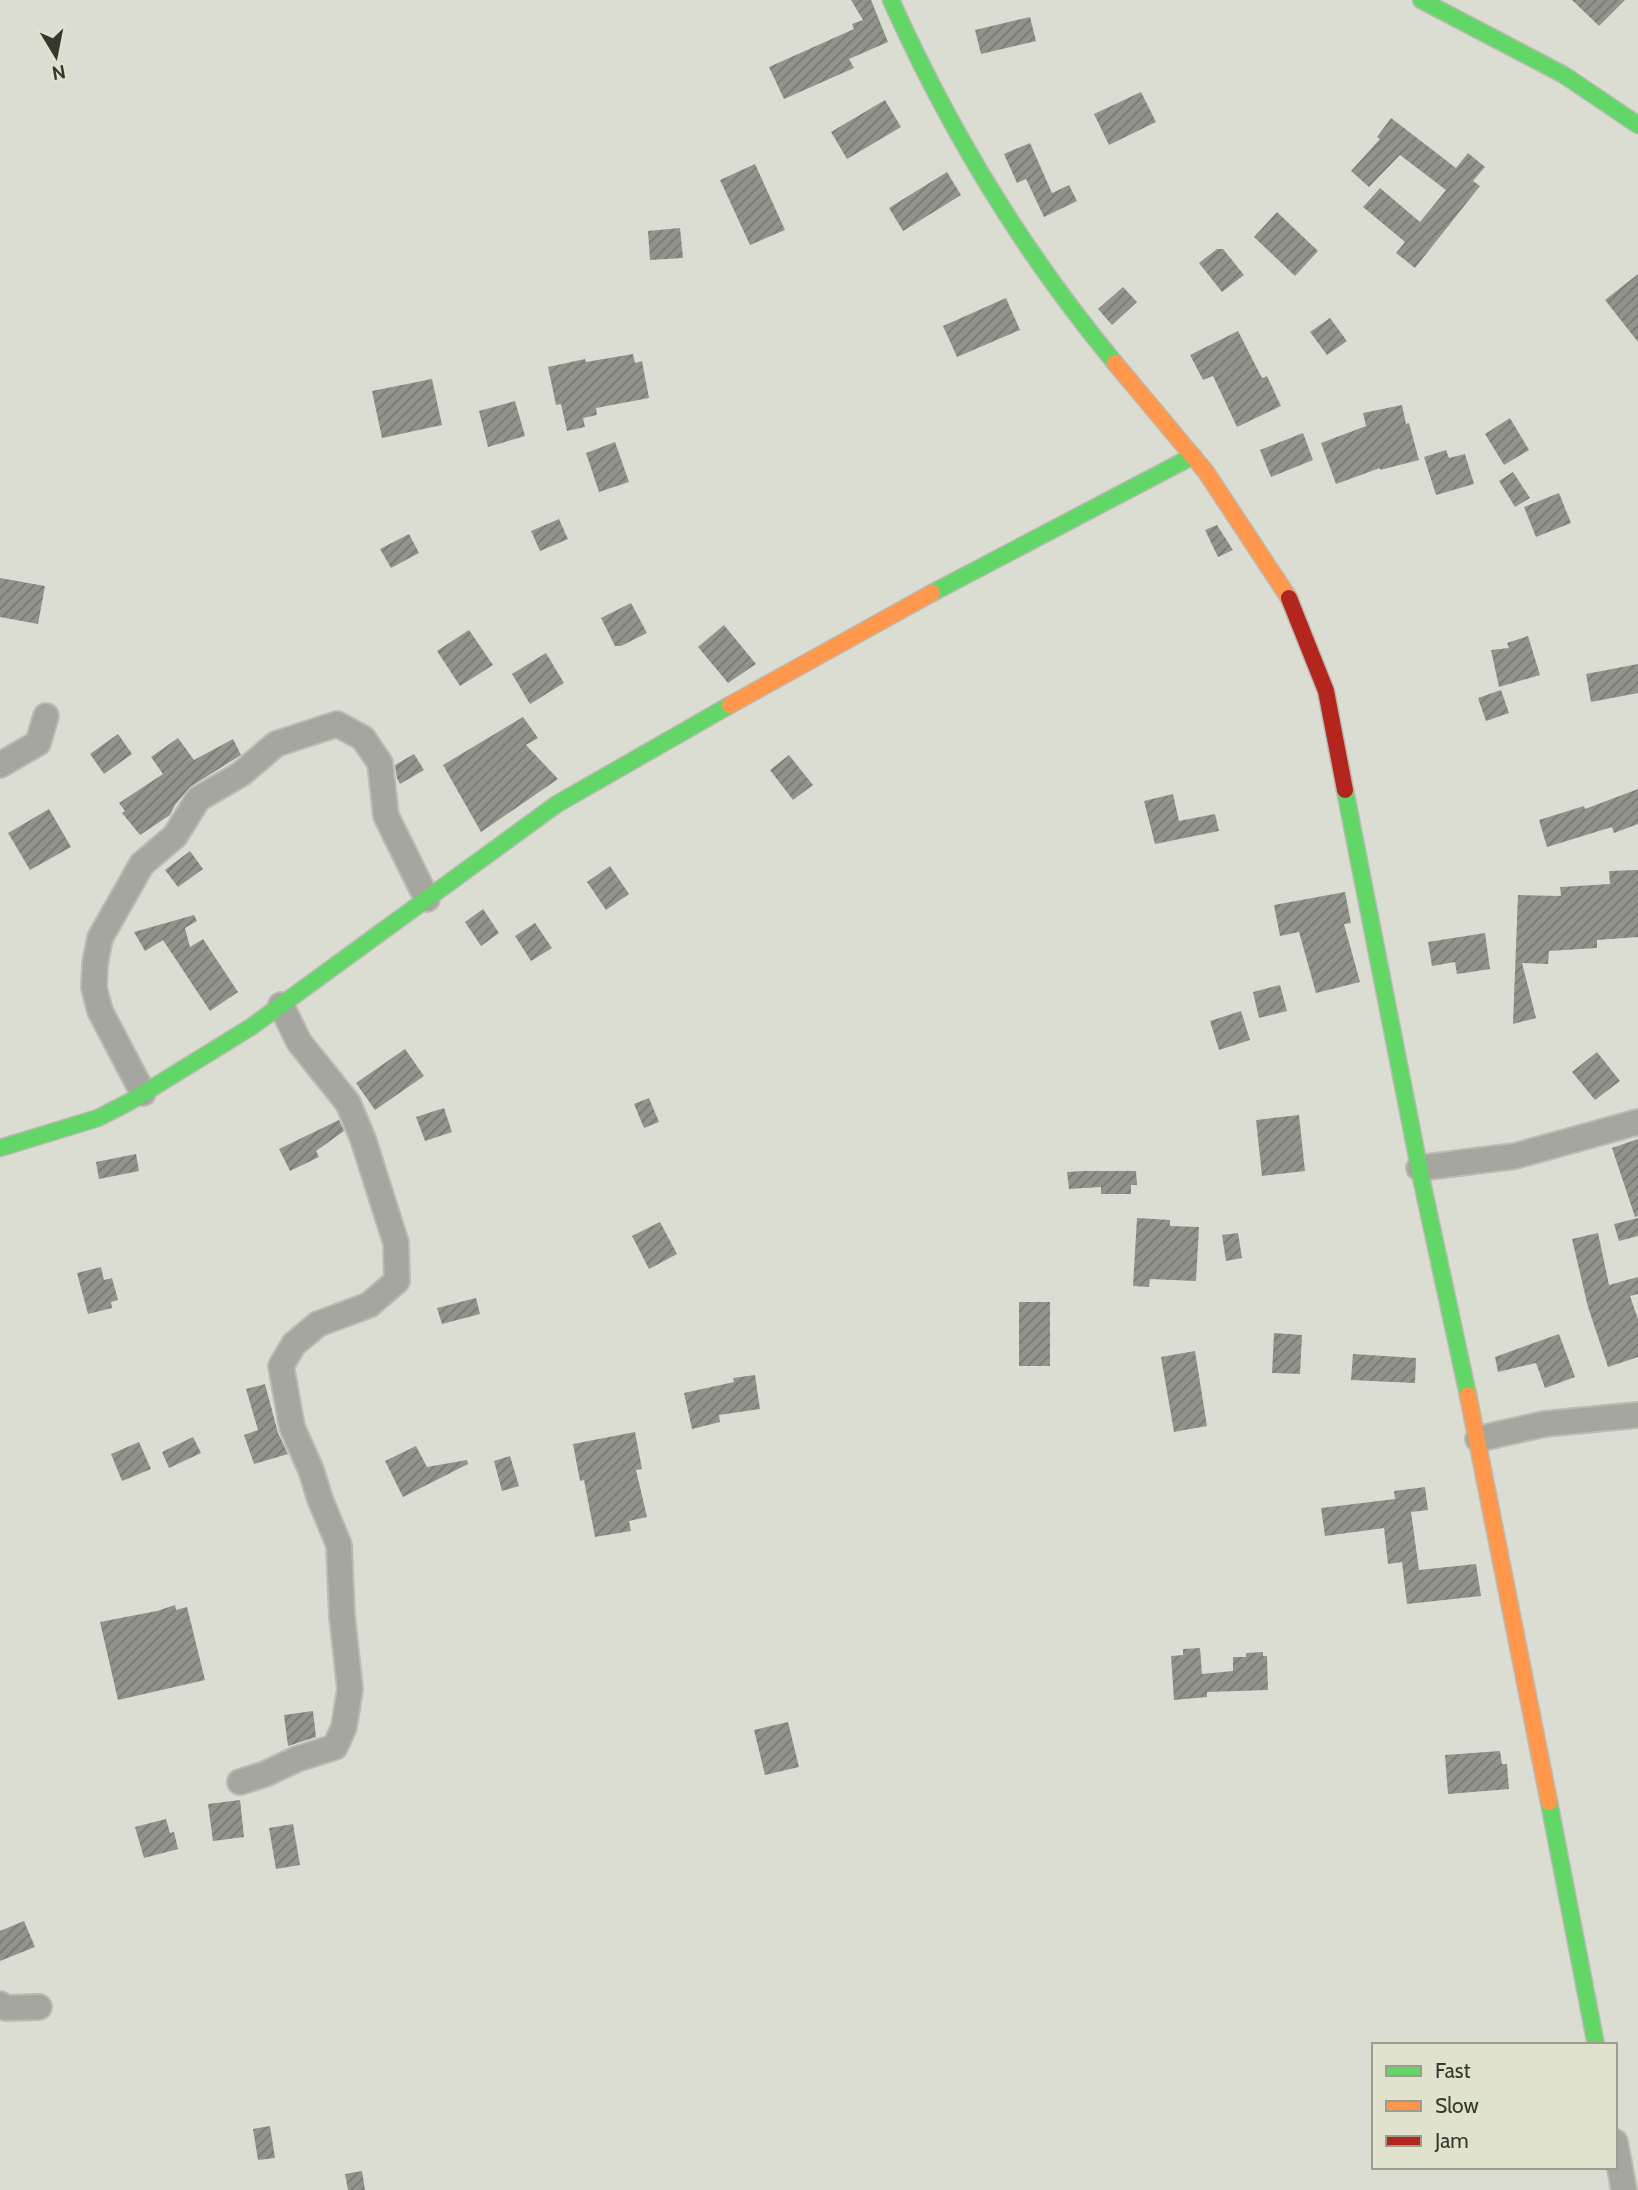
<svg xmlns="http://www.w3.org/2000/svg" width="1638" height="2190" viewBox="0 0 1638 2190" font-family="Cabin,sans-serif">
  <style>
    .building { fill: url(#building-hatch) }
    .lines { fill: none; stroke-linecap: round; stroke-linejoin: round }
    .street-casing { stroke: #babbb2; stroke-width: 28 }
    .fast-casing { stroke: #babbb2; stroke-width: 19 }
    .slow-casing { stroke: #babbb2; stroke-width: 19 }
    .jam-casing { stroke: #babbb2; stroke-width: 19 }
    .street { stroke: #a6a6a0; stroke-width: 24 }
    .fast { stroke: #63d668; stroke-width: 16 }
    .slow { stroke: #ff974d; stroke-width: 16 }
    .jam { stroke: #b3261e; stroke-width: 16 }
  </style>
  <defs>
    <pattern id="building-hatch" width="6" height="6" patternUnits="userSpaceOnUse" patternTransform="scale(1.75)"><rect width="6" height="6" fill="#91938c"/><path d="M-1 1l2-2M0 6l6-6M5 7l2-2" fill="none" stroke="#777973"/></pattern>
  </defs>
  <rect width="100%" height="100%" fill="#dcddd2"/>
  <!-- building -->
  <g class="building">
    <path d="M 851,0 L 871,0 L 888,42 L 849,59 L 854,68 L 784,99 L 769,67 L 854,29 L 852,24 L 863,20 Z"/>
    <path d="M 1572,0 L 1625,0 L 1599,26 Z"/>
    <path d="M 1030,17 L 1036,41 L 981,54 L 975,30 Z"/>
    <path d="M 1141,92 L 1156,122 L 1109,145 L 1094,114 Z"/>
    <path d="M 885,100 L 901,127 L 847,159 L 831,132 Z"/>
    <path d="M 1391,118 L 1456,168 L 1468,153 L 1485,167 L 1473,181 L 1480,186 L 1415,268 L 1396,253 L 1405,242 L 1363,207 L 1380,188 L 1420,222 L 1446,190 L 1400,155 L 1369,187 L 1351,171 L 1380,139 L 1377,137 Z"/>
    <path d="M 1030,143 L 1052,193 L 1069,185 L 1077,201 L 1044,217 L 1026,179 L 1017,183 L 1004,154 Z"/>
    <path d="M 755,164 L 785,230 L 750,245 L 720,180 Z"/>
    <path d="M 947,172 L 961,195 L 903,231 L 889,208 Z"/>
    <path d="M 1277,212 L 1318,251 L 1295,276 L 1254,237 Z"/>
    <path d="M 680,228 L 683,258 L 650,260 L 648,231 Z"/>
    <path d="M 1217,249 L 1223,249 L 1244,275 L 1222,292 L 1199,263 Z"/>
    <path d="M 1638,274 L 1638,342 L 1605,300 Z"/>
    <path d="M 1123,287 L 1137,302 L 1112,325 L 1098,309 Z"/>
    <path d="M 1006,298 L 1020,330 L 957,357 L 943,326 Z"/>
    <path d="M 1330,318 L 1347,341 L 1327,355 L 1310,332 Z"/>
    <path d="M 1238,331 L 1262,378 L 1267,376 L 1281,406 L 1237,427 L 1213,376 L 1203,380 L 1190,355 Z"/>
    <path d="M 633,354 L 635,363 L 642,361 L 649,398 L 596,408 L 597,415 L 583,418 L 585,427 L 567,431 L 561,404 L 556,405 L 548,367 L 585,359 L 586,362 Z"/>
    <path d="M 432,379 L 442,425 L 382,438 L 372,391 Z"/>
    <path d="M 515,401 L 525,436 L 488,447 L 479,411 Z"/>
    <path d="M 1402,405 L 1406,424 L 1409,423 L 1419,460 L 1380,470 L 1380,468 L 1336,484 L 1321,443 L 1366,426 L 1363,413 Z"/>
    <path d="M 1510,418 L 1529,450 L 1504,465 L 1485,434 Z"/>
    <path d="M 1303,433 L 1313,460 L 1271,477 L 1260,450 Z"/>
    <path d="M 615,442 L 629,482 L 599,492 L 586,453 Z"/>
    <path d="M 1446,450 L 1449,458 L 1465,454 L 1474,484 L 1436,495 L 1424,457 Z"/>
    <path d="M 1513,472 L 1530,498 L 1515,507 L 1499,481 Z"/>
    <path d="M 1559,493 L 1571,523 L 1536,537 L 1524,507 Z"/>
    <path d="M 559,519 L 568,539 L 540,551 L 531,531 Z"/>
    <path d="M 1217,525 L 1233,550 L 1218,557 L 1205,530 Z"/>
    <path d="M 409,534 L 419,553 L 391,568 L 380,549 Z"/>
    <path d="M 0,578 L 45,586 L 38,624 L 0,617 Z"/>
    <path d="M 631,603 L 647,633 L 621,646 L 615,646 L 601,618 Z"/>
    <path d="M 724,625 L 756,664 L 728,683 L 698,647 Z"/>
    <path d="M 469,630 L 493,665 L 460,686 L 437,651 Z"/>
    <path d="M 1528,636 L 1540,675 L 1499,687 L 1491,650 L 1509,648 L 1507,643 Z"/>
    <path d="M 546,653 L 564,683 L 530,704 L 512,674 Z"/>
    <path d="M 1638,664 L 1638,693 L 1591,702 L 1586,674 Z"/>
    <path d="M 1501,690 L 1509,713 L 1486,721 L 1478,698 Z"/>
    <path d="M 523,717 L 538,738 L 526,745 L 558,779 L 481,832 L 443,765 Z"/>
    <path d="M 118,734 L 132,754 L 104,774 L 90,754 Z"/>
    <path d="M 178,738 L 194,760 L 233,739 L 241,755 L 190,787 L 175,805 L 170,815 L 140,835 L 122,813 L 125,811 L 119,803 L 163,774 L 151,757 Z"/>
    <path d="M 414,754 L 424,770 L 400,784 L 397,778 L 395,765 Z"/>
    <path d="M 789,755 L 813,785 L 793,800 L 770,770 Z"/>
    <path d="M 1638,789 L 1638,824 L 1614,833 L 1612,827 L 1547,847 L 1539,820 L 1584,806 L 1585,809 Z"/>
    <path d="M 1173,794 L 1179,821 L 1215,814 L 1219,831 L 1155,844 L 1144,801 Z"/>
    <path d="M 49,809 L 71,847 L 30,870 L 8,833 Z"/>
    <path d="M 190,851 L 203,869 L 178,887 L 165,870 Z"/>
    <path d="M 610,866 L 629,894 L 606,910 L 587,882 Z"/>
    <path d="M 1638,870 L 1638,937 L 1597,940 L 1597,948 L 1549,951 L 1548,964 L 1522,963 L 1536,1018 L 1513,1024 L 1518,895 L 1561,896 L 1560,887 L 1610,884 L 1609,871 Z"/>
    <path d="M 1345,892 L 1351,923 L 1344,924 L 1360,982 L 1316,993 L 1299,932 L 1280,936 L 1274,905 Z"/>
    <path d="M 483,909 L 499,933 L 481,946 L 465,922 Z"/>
    <path d="M 194,915 L 197,921 L 185,928 L 190,947 L 203,939 L 238,992 L 210,1011 L 163,940 L 145,951 L 134,932 Z"/>
    <path d="M 535,923 L 552,948 L 531,961 L 515,936 Z"/>
    <path d="M 1485,933 L 1490,969 L 1457,974 L 1455,962 L 1432,966 L 1428,942 Z"/>
    <path d="M 1280,985 L 1287,1011 L 1259,1018 L 1253,992 Z"/>
    <path d="M 1241,1011 L 1250,1040 L 1219,1050 L 1210,1021 Z"/>
    <path d="M 405,1049 L 424,1076 L 375,1110 L 356,1083 Z"/>
    <path d="M 1597,1052 L 1620,1081 L 1595,1100 L 1572,1072 Z"/>
    <path d="M 649,1098 L 659,1122 L 644,1128 L 634,1104 Z"/>
    <path d="M 444,1108 L 452,1132 L 425,1141 L 416,1117 Z"/>
    <path d="M 1299,1115 L 1305,1171 L 1262,1176 L 1256,1120 Z"/>
    <path d="M 339,1120 L 344,1131 L 316,1151 L 319,1157 L 290,1171 L 279,1149 Z"/>
    <path d="M 1638,1139 L 1638,1216 L 1635,1217 L 1612,1148 Z"/>
    <path d="M 136,1154 L 139,1171 L 99,1179 L 96,1162 Z"/>
    <path d="M 1084,1171 L 1136,1171 L 1137,1185 L 1131,1185 L 1131,1194 L 1101,1194 L 1101,1187 L 1069,1189 L 1067,1172 Z"/>
    <path d="M 1137,1218 L 1170,1220 L 1170,1226 L 1199,1227 L 1196,1281 L 1150,1279 L 1149,1287 L 1133,1286 Z"/>
    <path d="M 1638,1218 L 1638,1236 L 1619,1241 L 1614,1224 Z"/>
    <path d="M 660,1222 L 677,1254 L 649,1269 L 632,1236 Z"/>
    <path d="M 1238,1233 L 1242,1258 L 1226,1261 L 1222,1235 Z"/>
    <path d="M 1598,1233 L 1609,1285 L 1638,1277 L 1638,1294 L 1630,1296 L 1638,1319 L 1638,1357 L 1608,1367 L 1588,1307 L 1572,1239 Z"/>
    <path d="M 101,1267 L 104,1280 L 112,1278 L 118,1300 L 111,1302 L 112,1308 L 88,1314 L 77,1273 Z"/>
    <path d="M 476,1298 L 480,1314 L 442,1324 L 437,1308 Z"/>
    <rect x="1019" y="1302" width="31" height="64"/>
    <path d="M 1274,1333 L 1302,1335 L 1300,1374 L 1272,1373 Z"/>
    <path d="M 1559,1334 L 1575,1377 L 1545,1388 L 1536,1363 L 1498,1372 L 1495,1357 Z"/>
    <path d="M 1195,1351 L 1207,1426 L 1174,1432 L 1161,1357 Z"/>
    <path d="M 1353,1354 L 1416,1358 L 1415,1383 L 1351,1380 Z"/>
    <path d="M 755,1375 L 760,1409 L 719,1415 L 720,1422 L 692,1429 L 684,1393 L 734,1382 L 733,1378 Z"/>
    <path d="M 265,1384 L 278,1433 L 288,1454 L 254,1464 L 244,1435 L 258,1430 L 246,1389 Z"/>
    <path d="M 635,1432 L 642,1469 L 636,1470 L 647,1517 L 629,1521 L 631,1531 L 595,1537 L 584,1480 L 580,1481 L 573,1444 Z"/>
    <path d="M 193,1437 L 201,1453 L 169,1468 L 162,1452 Z"/>
    <path d="M 139,1442 L 151,1469 L 122,1481 L 111,1454 Z"/>
    <path d="M 416,1446 L 427,1467 L 467,1460 L 468,1464 L 403,1497 L 385,1461 Z"/>
    <path d="M 510,1456 L 519,1486 L 502,1491 L 494,1461 Z"/>
    <path d="M 1425,1487 L 1428,1510 L 1411,1512 L 1419,1570 L 1476,1564 L 1481,1596 L 1407,1604 L 1402,1562 L 1388,1564 L 1384,1528 L 1325,1536 L 1321,1508 L 1395,1499 L 1394,1491 Z"/>
    <path d="M 175,1605 L 176,1610 L 187,1607 L 205,1680 L 118,1700 L 100,1622 L 157,1611 Z"/>
    <path d="M 1200,1648 L 1202,1674 L 1233,1671 L 1233,1657 L 1246,1657 L 1246,1653 L 1263,1652 L 1263,1656 L 1267,1656 L 1268,1690 L 1207,1692 L 1207,1697 L 1174,1700 L 1171,1656 L 1183,1655 L 1183,1649 Z"/>
    <path d="M 313,1711 L 316,1737 L 288,1746 L 284,1715 Z"/>
    <path d="M 788,1722 L 799,1767 L 765,1775 L 754,1730 Z"/>
    <path d="M 1500,1751 L 1502,1764 L 1507,1764 L 1509,1789 L 1448,1794 L 1445,1755 Z"/>
    <path d="M 240,1800 L 244,1837 L 213,1841 L 208,1804 Z"/>
    <path d="M 166,1819 L 170,1833 L 174,1832 L 178,1849 L 144,1858 L 135,1827 Z"/>
    <path d="M 293,1824 L 300,1865 L 276,1869 L 269,1828 Z"/>
    <path d="M 24,1921 L 35,1947 L 0,1961 L 0,1931 Z"/>
    <path d="M 270,2126 L 275,2158 L 258,2160 L 253,2129 Z"/>
    <path d="M 362,2171 L 365,2190 L 348,2190 L 345,2174 Z"/>
  </g>
  <g class="lines">
    <!-- street casing -->
    <g class="street-casing">
      <g id="street">
        <path d="M 0,765 L 38,743 L 46,716"/>
        <path d="M 143,1093 L 100,1011 L 94,988 L 95,964 L 100,938 L 142,864 L 175,836 L 198,799 L 241,774 L 276,744 L 337,724 L 363,738 L 380,763 L 386,816 L 427,899"/>
        <path d="M 1419,1168 L 1515,1156 L 1638,1122"/>
        <path d="M 1478,1439 L 1544,1424 L 1638,1415"/>
        <path d="M 240,1782 L 265,1774 L 297,1759 L 335,1747 L 344,1727 L 350,1689 L 342,1616 L 339,1545 L 320,1499 L 311,1470 L 292,1427 L 281,1366 L 294,1344 L 318,1324 L 369,1305 L 397,1281 L 396,1243 L 363,1139 L 348,1103 L 299,1042 L 281,1005"/>
        <path d="M 0,2004 L 6,2008 L 39,2007"/>
        <path d="M 1615,2142 L 1624,2190"/>
      </g>
    </g>
    <!-- fast casing -->
    <g class="fast-casing">
      <g id="fast">
        <path d="M 891,0 C 949,130 1024,253 1115,363"/>
        <path d="M 1421,0 L 1564,75 L 1638,125"/>
        <path d="M 932,593 L 1193,456"/>
        <path d="M 1345,790 L 1422,1182 L 1468,1395"/>
        <path d="M 0,1148 L 98,1118 L 131,1101 L 251,1027 L 557,804 L 730,705"/>
        <path d="M 1549,1802 L 1596,2045"/>
      </g>
    </g>
    <!-- slow casing -->
    <g class="slow-casing">
      <g id="slow">
        <path d="M 1115,363 L 1206,472 L 1289,598"/>
        <path d="M 730,705 L 932,593"/>
        <path d="M 1468,1395 L 1549,1802"/>
      </g>
    </g>
    <!-- jam casing -->
    <g class="jam-casing">
      <path id="jam" d="M 1289,598 L 1326,691 L 1345,790"/>
    </g>
    <!-- street -->
    <use href="#street" class="street"/>
    <!-- fast -->
    <use href="#fast" class="fast"/>
    <!-- slow -->
    <use href="#slow" class="slow"/>
    <!-- jam -->
    <use href="#jam" class="jam"/>
  </g>
  <!-- legend -->
  <rect x="1372" y="2043" width="245" height="126" fill="#e0e2cd" stroke="#9c9e8d" stroke-width="2"/>
  <rect x="1386" y="2066" width="35" height="10" fill="#63d668" stroke="#9c9e8d" stroke-width="2"/>
  <text x="1435" y="2078" font-size="21" fill="#36372e">Fast</text>
  <rect x="1386" y="2101" width="35" height="10" fill="#ff974d" stroke="#9c9e8d" stroke-width="2"/>
  <text x="1435" y="2113" font-size="21" fill="#36372e">Slow</text>
  <rect x="1386" y="2136" width="35" height="10" fill="#b3261e" stroke="#9c9e8d" stroke-width="2"/>
  <text x="1435" y="2148" font-size="21" fill="#36372e">Jam</text>
  <!-- north arrow -->
  <g transform="translate(56 56) rotate(170)" stroke="#e0e2cd" stroke-width="5" paint-order="stroke">
  <path d="M0-5L12 26L0 18L-12 26Z" fill="#36372e"/>
  <text y="-10" font-size="19" font-weight="bold" text-anchor="middle" fill="#36372e">N</text>
  </g>
</svg>
